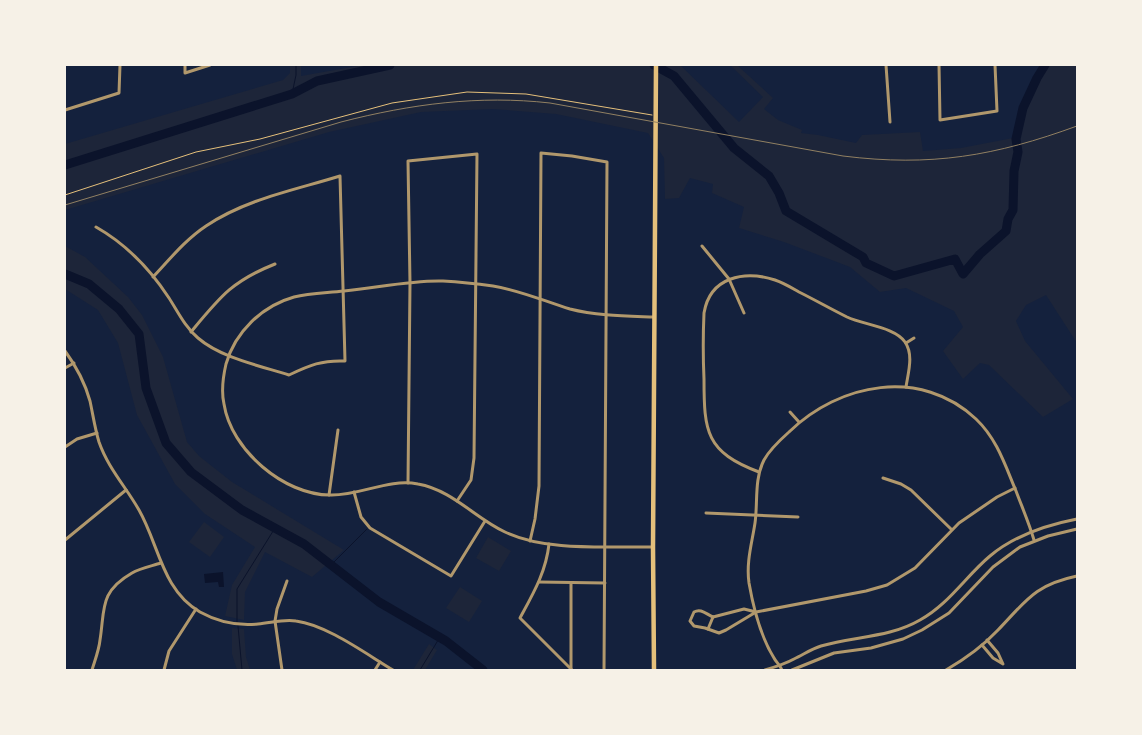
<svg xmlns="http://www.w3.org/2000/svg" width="1142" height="735" viewBox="0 0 1142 735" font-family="Montserrat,sans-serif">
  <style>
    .green { fill: #1d2539 }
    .water { fill: #0b132b }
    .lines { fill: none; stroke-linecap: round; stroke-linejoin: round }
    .stream { stroke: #0b132b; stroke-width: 1 }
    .river { stroke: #0b132b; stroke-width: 9 }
    .path { stroke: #e5c07b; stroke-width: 1 }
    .minor { stroke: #b1986c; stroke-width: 3 }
    .primary { stroke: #e5c07b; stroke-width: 4.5 }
    .rail { stroke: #918062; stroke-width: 1 }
  </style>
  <rect width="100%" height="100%" fill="#14213d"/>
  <!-- green -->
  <g class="green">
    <path d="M 290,65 L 301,65 L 301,76 L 363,65 L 680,65 L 739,122 L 763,97 L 730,65 L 737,65 L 773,98 L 764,109 L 778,120 L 802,130 L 801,133 L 818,135 L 856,143 L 862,135 L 920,132 L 923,151 L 961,148 L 1013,138 L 1023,101 L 1040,65 L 1077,65 L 1077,343 L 1046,295 L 1026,305 L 1016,321 L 1025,341 L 1073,399 L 1043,417 L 989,365 L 980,363 L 963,379 L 943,351 L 963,327 L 954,311 L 906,288 L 880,292 L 850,267 L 784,242 L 739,228 L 744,207 L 712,193 L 713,184 L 690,178 L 679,198 L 665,199 L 664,158 L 648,133 L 556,114 L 493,109 L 421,112 L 329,132 L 65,210 L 65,144 L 283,80 L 290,73 Z"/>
    <path d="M 65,246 L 85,257 L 128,297 L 142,315 L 163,357 L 187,442 L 199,456 L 232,482 L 344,550 L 312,577 L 265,552 L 245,592 L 244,620 L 225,616 L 232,585 L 255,547 L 205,514 L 175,484 L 137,415 L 118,343 L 98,310 L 65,289 Z"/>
    <path d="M 204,522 L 224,537 L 210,557 L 189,542 Z"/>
    <path d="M 488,537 L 511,551 L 499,571 L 476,558 Z"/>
    <path d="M 460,587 L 482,601 L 469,622 L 446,608 Z"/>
    <path d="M 232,628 L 244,629 L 246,657 L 250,670 L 237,670 L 232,654 Z"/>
    <path d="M 429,644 L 437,650 L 425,670 L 413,670 Z"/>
  </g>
  <!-- water -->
  <path class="water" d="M 223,572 L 224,587 L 219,587 L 218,582 L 205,583 L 204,574 Z"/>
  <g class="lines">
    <!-- stream -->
    <g class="stream">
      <path d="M 292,94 L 296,75 L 296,65"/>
      <path d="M 331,565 L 367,529"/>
      <path d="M 237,622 L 237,589 L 275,528"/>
      <path d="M 238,626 L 242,670"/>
      <path d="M 420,670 L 440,637"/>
    </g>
    <!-- river -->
    <g class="river">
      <path d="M 654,65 L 674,76 L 734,148 L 769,176 L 779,193 L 786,211 L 863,257 L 866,263 L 894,276 L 955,259 L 963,274 L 980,254 L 1006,231 L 1008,219 L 1013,210 L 1014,171 L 1018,152 L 1016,139 L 1023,108 L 1037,78 L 1045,65"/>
      <path d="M 65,165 L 292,94 L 317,81 L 390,65"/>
      <path d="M 65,274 L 89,284 L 119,309 L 139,334 L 146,388 L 166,443 L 191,472 L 242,510 L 304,544 L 379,602 L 446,641 L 483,670"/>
    </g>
    <!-- path -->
    <path class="path" d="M 65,195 L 196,152 L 260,139 L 392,103 L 467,92 L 526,94 L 652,115"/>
    <!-- minor -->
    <g class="minor">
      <path d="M 185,65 L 185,73 L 210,65"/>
      <path d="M 886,65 L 890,122"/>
      <path d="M 939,65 L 940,120 L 997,111 L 995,65"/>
      <path d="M 65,110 L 119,93 L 120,65"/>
      <path d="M 96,227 C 126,244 150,269 169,298 C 178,312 185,327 198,338 C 221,358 261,366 289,375 C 310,365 322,360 345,361 L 340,176 C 295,190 246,199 206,226 C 185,240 170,259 153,277"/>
      <path d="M 702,246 L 729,279 L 744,313"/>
      <path d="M 191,332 C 220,297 232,281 275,264"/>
      <path d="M 906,343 L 914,338"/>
      <path d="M 65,351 C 76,366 85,383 90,401 C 93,415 95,429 99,442 C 108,468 126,487 139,510 C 159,545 162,590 200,612 C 218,622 238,626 258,624 C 271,623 283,619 296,621 C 327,625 366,654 393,670"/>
      <path d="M 65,368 L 74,363"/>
      <path d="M 790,412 L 799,422"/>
      <path d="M 65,447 L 77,439 L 97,433"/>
      <path d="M 759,472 C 706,452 704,432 704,379 C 703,357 703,335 704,313 C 710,277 744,270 775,280 C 784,283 792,288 799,292 C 815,300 831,309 847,317 C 864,325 895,327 905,342 C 914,355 908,373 906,387"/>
      <path d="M 883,478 L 901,484 L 911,490 L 951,529"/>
      <path d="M 408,483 L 410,283 L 408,161 L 477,154 L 474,458 L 471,480 L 457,501"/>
      <path d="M 354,492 L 361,517 L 370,528 L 451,576 L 485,521"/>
      <path d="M 329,495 L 338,430"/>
      <path d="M 706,513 L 798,517"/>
      <path d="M 65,540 L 126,490"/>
      <path d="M 530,541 L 535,519 L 539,486 L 541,153 L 572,156 L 607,162 L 604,670"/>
      <path d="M 549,544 C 546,572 533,594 520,618 L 572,670"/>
      <path d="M 653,547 C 607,546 547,552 505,532 C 475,518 452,490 418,484 C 388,478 360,496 330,495 C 284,495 231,450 224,404 C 221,391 223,377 226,364 C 235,332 262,306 294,297 C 310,293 327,293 344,291 C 377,288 410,280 443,281 C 459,282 478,284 493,286 C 519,290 544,301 570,309 C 597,316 626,316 654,317"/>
      <path d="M 539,582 L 605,583"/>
      <path d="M 756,612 L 744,609 L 713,617 C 706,614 701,608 694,612 L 690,621 L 694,626 L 705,628 L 719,633 L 726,630 L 756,612 L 866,591 L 887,585 L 915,568 L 959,523 L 997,497 L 1015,488"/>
      <path d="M 708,629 L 713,617"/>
      <path d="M 982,645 L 993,658 L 1003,664 L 998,653 L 987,640"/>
      <path d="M 571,669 L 571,583"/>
      <path d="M 92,670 C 95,660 99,650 100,640 C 105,609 99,592 132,573 C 140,568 152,566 161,563"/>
      <path d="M 164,670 L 169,651 L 196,609"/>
      <path d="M 282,670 L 275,621 L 277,609 L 287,581"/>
      <path d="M 375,670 L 380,662"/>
      <path d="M 765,670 C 775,667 785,664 794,659 C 803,655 811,649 821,646 C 855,636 889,638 920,620 C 949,604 966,576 990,556 C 1015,535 1046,525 1077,519"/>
      <path d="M 782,670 C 780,665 776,662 774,658 C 761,637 753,606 749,583 C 746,562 752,543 755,523 C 758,502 754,480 764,460 C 770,449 780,440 789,432 C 839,383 921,367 976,419 C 997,439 1005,465 1016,491 C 1022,507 1029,523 1034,540"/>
      <path d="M 792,670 L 834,653 L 871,648 L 903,639 L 922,630 L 949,613 L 993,567 L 1020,547 L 1048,536 L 1077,529"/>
      <path d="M 946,670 C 965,659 983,646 998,630 C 1026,601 1034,585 1077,576"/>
    </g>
    <!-- primary -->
    <path class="primary" d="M 654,670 L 653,547 L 656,65"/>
    <!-- rail -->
    <path class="rail" d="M 65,205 L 341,122 C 411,104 479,95 550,103 L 843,156 C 931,167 995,156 1077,126"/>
  </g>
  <!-- border -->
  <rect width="1142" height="735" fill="none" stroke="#f6f1e7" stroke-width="132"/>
</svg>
